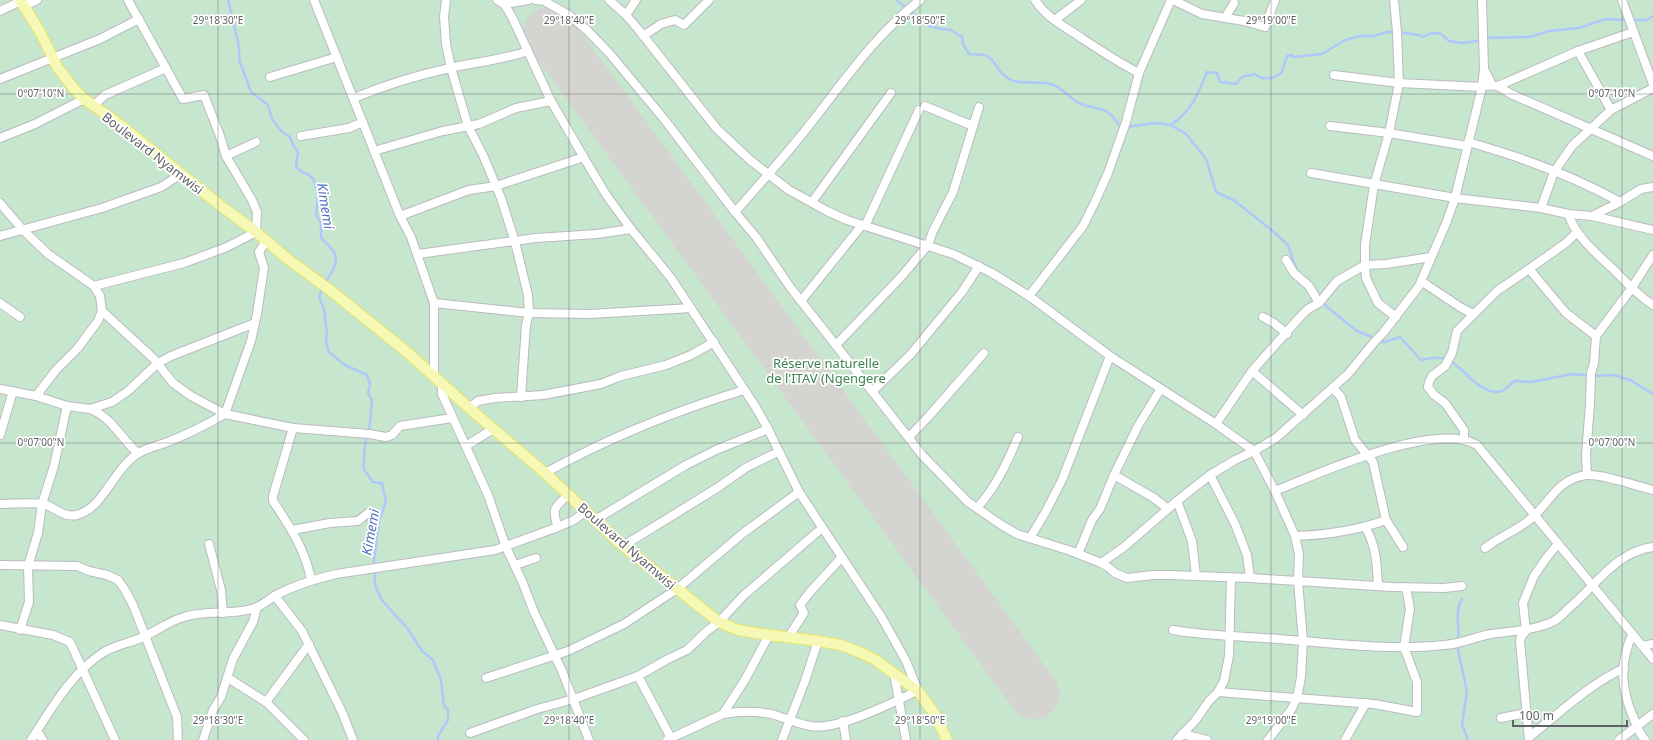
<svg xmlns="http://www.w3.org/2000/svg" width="1653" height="740" viewBox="0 0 1653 740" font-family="'Noto Sans',sans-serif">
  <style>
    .park { fill: #c7e6ce }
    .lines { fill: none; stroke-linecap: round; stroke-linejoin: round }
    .stream { stroke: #b0c8f9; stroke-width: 2.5 }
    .runway { stroke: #d4d4d1; stroke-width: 51 }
    .minor-casing { stroke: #babbc1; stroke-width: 10 }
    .major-casing { stroke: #e8e26a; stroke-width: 12 }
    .minor { stroke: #fff; stroke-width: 8 }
    .major { stroke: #f5f9b5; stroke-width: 10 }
    .ticks { fill: none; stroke: #606167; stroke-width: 1; stroke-opacity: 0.45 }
    .labels { text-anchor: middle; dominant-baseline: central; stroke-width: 3.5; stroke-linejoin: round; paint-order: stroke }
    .street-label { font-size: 13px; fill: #606167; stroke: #fff }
    .park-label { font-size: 13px; fill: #3c8250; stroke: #fff }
    .water-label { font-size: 14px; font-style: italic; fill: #536ebc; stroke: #fff }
    .ticks-label { font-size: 10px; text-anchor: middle; fill: #606167; stroke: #fff; stroke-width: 3.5; stroke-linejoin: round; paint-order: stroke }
  </style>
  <rect width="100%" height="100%" fill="#f0f0e9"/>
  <!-- park -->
  <rect class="park" x="0" y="0" width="1653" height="740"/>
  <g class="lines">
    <!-- stream -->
    <g class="stream">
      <path d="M 228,0 L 238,42 L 240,62 L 251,92 L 268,105 L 272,119 L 281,131 L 290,137 L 293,145 L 298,152 L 296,167 L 302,172 L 309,175 L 314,180 L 318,196 L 316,215 L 321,223 L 321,238 C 325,242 332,248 334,252 C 340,263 330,274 326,282"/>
      <path d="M 896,0 L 904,6"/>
      <path d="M 909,10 L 926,25 L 941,29 L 951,30 L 962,37 L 963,44 L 969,54 C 974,55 983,54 987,56 C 998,62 998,76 1014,81 C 1026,84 1039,81 1051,84 C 1063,87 1069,99 1081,104 C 1090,108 1103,107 1110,114 C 1114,117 1116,122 1120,126 L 1122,126"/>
      <path d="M 1171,125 C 1193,109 1197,96 1207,72 L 1217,73 L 1220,82 L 1236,84 L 1242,77 L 1255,74 C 1262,81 1275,79 1282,72 L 1287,56 L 1292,55 L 1293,57 L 1322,54 L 1345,40 L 1360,36 L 1374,36 L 1387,32 L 1397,32 L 1419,35 L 1423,37 L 1429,34 L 1440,33 L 1449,41 L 1462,43 L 1477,41 L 1484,38 L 1530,37 L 1548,31 L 1579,28 L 1606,19 L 1622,20 L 1629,18 L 1636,20 L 1646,20 L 1653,16"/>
      <path d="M 1127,127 L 1154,123 L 1171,125 L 1186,134 L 1206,159 L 1216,192 L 1235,201 L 1274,232 L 1288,245 L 1296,268"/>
      <path d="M 322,289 L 319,297 L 324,309 L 327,334 L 326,342 L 329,352 L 345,365 L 367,375 L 370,384 L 368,393 L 372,400 L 369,432"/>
      <path d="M 1317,293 L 1327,307 L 1357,331 L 1370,336 L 1374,339"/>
      <path d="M 1379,341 L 1385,342 L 1400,337 L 1421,360 C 1431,358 1440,356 1449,360 C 1464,368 1481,397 1502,391 C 1506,389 1511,384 1514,381 L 1531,382 L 1572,374 L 1593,376 L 1614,375 L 1630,380 L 1653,394"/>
      <path d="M 367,436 C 365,440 363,465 364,469 C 365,471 371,480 373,482 L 382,483 L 386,502 L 379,521 L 374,560 L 375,585 L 381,599 L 408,629 L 422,651 L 433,660 L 441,680 L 444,706 L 448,709 L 448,720 L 438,736 L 438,740"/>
      <path d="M 1458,640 C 1460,627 1454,611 1462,599"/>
      <path d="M 1457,645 L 1467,692 L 1462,724 L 1468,740"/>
    </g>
    <!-- runway -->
    <path class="runway" d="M 549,32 L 1034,694"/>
    <!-- minor casing -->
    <g class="minor-casing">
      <g id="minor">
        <path d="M 314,0 L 400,216 L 411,237 L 434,303 L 434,376"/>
        <path d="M 446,0 L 444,17 L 446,44 L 451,68 L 468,126 L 483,155 L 501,198 L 515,242 L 528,295 L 529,313 L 526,325 L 521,397"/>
        <path d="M 497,0 L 504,4 L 512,17 L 551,101 L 590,168 L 607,196 L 631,229 L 671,278 L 755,406 L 768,429 L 799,492 L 882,618 L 906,661 L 918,691"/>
        <path d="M 535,0 L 544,1 L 569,15 L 588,31 L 610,54 L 664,119 L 735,212 L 756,237 L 790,287 L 923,456 L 968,502 L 1003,526 L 1017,534 L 1071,551 L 1101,563 L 1108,567 L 1115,573 L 1127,578 L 1153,575 L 1170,575 L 1250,578 L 1392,587 L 1444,588 L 1462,586"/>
        <path d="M 609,0 L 626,15 L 638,29 L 717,129 L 750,160 L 789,190 L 827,211 L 847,220 L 953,254 L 992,273 L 1029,296 L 1110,356 L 1216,424 L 1254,451 L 1275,491 L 1295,536 L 1299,554 L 1298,581 L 1303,641 L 1301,677 L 1297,698 L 1291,710 L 1268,740"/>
        <path d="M 1035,0 C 1046,18 1066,27 1083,39 C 1101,51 1119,63 1139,73"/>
        <path d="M 1173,0 L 1202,14 L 1244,21 L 1265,27 L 1275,0"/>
        <path d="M 1394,0 L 1397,32 L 1399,83 L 1389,133 L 1374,185 L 1365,245 L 1365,265 L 1366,278 L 1378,303 L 1396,317"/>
        <path d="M 1482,0 L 1484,69 L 1492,85"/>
        <path d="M 1622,0 L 1653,84"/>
        <path d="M 504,4 L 528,0"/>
        <path d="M 24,6 L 37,0"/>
        <path d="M 0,11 L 21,1"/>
        <path d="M 626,15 L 636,0"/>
        <path d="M 1225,18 L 1234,3"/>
        <path d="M 1055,20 L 1081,0"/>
        <path d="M 643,36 L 661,24 L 675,20 L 684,25 L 709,0"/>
        <path d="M 1578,51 L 1611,110"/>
        <path d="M 1334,75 L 1399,83 L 1482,87 L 1484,69"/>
        <path d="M 270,77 L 337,57"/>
        <path d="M 0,79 L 100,39 L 139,19"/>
        <path d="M 1498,86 L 1578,51 L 1633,32"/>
        <path d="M 354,98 C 385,85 418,75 450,68 C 476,62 503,60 528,51"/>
        <path d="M 93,106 L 105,95 L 166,68"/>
        <path d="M 925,106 L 973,126"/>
        <path d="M 1330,126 L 1389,133 L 1467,146"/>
        <path d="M 301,136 L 349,128 L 363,122"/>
        <path d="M 0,138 L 35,124 L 84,99"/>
        <path d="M 1468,142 C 1521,157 1572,175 1620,202"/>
        <path d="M 374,151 L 443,131 L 479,124 L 516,108 L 551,101"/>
        <path d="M 226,156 L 256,142"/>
        <path d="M 1311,173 L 1455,198 L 1541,208 L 1568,214 L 1592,216 L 1620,202 L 1641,189 L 1653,187"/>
        <path d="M 812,202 L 891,93"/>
        <path d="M 0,203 L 22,229 L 48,254 L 94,286 L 100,296 L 102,311 L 98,321 L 77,349 L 56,370 L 36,396"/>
        <path d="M 1541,208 L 1554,172 L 1572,146 L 1611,110 L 1653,88"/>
        <path d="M 735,212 C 761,183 787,154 811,123 C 844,81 877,33 920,0"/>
        <path d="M 1568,214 C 1577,238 1596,253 1614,270 C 1627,283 1637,295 1653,305"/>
        <path d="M 400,216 L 469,190 L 496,186 L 584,157"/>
        <path d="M 1592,216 L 1653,230"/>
        <path d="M 865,226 L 919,110"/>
        <path d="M 0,236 L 102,208 L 161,187 L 181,174"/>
        <path d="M 418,254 L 536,238 L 597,234 L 631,229"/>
        <path d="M 1529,269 L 1566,243 L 1577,232"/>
        <path d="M 1421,281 L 1460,307 L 1473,314"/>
        <path d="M 94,286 L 184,263 L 227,247 L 256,232 L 257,212 L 252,200 L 226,156 L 220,136 L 204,95 L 183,99 L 128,0"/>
        <path d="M 1029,296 L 1083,226 L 1095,202 L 1108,173 L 1126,122 L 1139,73 L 1171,0"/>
        <path d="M 801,301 L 862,225"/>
        <path d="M 0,303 L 20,317"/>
        <path d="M 434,303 L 529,313 L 590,314 L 691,308"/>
        <path d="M 1319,303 L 1337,281 L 1365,265 L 1386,264 L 1431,257"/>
        <path d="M 102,311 L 154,359 L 173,383 L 191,396 L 225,414 L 293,428 L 369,434 L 386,437 L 392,435 L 400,426 L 452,418"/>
        <path d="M 1263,317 L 1274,323 L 1287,334"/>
        <path d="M 836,345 L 901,277 L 928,245 L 933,231 L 953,192 L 979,107"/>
        <path d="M 1252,371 L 1303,415"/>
        <path d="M 442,384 L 442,394 L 488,495 L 506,547 L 522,581 L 534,612 L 562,671 L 589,740"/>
        <path d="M 1333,388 L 1341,397 L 1355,440 L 1373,462 L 1386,520 L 1403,547"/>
        <path d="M 0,389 L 36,396 L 67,406 L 90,409 L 112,402 L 128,391 L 158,363 L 171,356 L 255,323"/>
        <path d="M 873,391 L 911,354 L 962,292 L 979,266"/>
        <path d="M 469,408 L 478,401 L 495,398 L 543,395 L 601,384 L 621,376 L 666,365 L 691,355 L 714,342"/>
        <path d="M 90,409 C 112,417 121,439 138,453"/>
        <path d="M 1216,424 L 1252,371 L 1300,317 L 1308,309 L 1319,303 L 1309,286 L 1294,273 L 1286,260"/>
        <path d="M 293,428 L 273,496 L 273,501 C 289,525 306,551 311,580"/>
        <path d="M 0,435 L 13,391"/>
        <path d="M 909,437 L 929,416 L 984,353"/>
        <path d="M 1464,439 L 1464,430 L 1445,403 L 1434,395 L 1428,387 L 1429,382 L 1432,376 L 1445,366 L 1452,353 L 1457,331 L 1497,291 L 1529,269 L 1566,313 L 1596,336"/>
        <path d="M 466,446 L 493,429"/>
        <path d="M 545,473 C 608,438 675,411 744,390"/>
        <path d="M 1114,475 L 1154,498 L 1168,509"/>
        <path d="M 1210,475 L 1235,524 L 1247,555 L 1250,578"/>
        <path d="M 1587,475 L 1586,455 L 1590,404 L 1591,373 L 1594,363 L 1596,336 L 1631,289 L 1653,255"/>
        <path d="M 1275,491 C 1317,474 1436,420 1477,445 L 1653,659"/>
        <path d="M 1177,501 L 1192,541 L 1196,576"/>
        <path d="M 0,504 C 11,504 34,502 43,504 C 55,507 63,518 77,515 C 105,507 114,467 139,453 C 147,448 157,446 165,443 C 186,435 206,425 225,414 L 251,341 L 257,314 L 264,268 L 259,252 L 266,241"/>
        <path d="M 977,508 C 996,487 1007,463 1018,437"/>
        <path d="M 595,520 L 686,465 L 716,450 L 768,429"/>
        <path d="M 558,527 C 551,508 555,507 568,495"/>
        <path d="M 1365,527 C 1376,544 1377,565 1378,585"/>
        <path d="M 292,530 L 330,523 L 358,521 L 368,513"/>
        <path d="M 1295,536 C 1326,535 1358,530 1386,520"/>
        <path d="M 1030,538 L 1045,513 L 1062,480 L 1110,356"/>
        <path d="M 209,544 L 221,590 L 223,613"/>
        <path d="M 623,546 L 717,488 L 747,467 L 778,452"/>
        <path d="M 1485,548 C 1501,536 1520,529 1534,516 C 1551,500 1559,478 1587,475 C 1604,474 1635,486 1653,490"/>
        <path d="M 1078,554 L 1092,520 L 1100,509 L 1114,475 L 1138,426 L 1160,390"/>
        <path d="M 1101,563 L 1124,547 L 1177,501 L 1210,475 L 1235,460 L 1254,451 L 1276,438 L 1348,374 L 1376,340 L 1383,333 L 1419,286 L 1447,221 L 1455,198 L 1482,87 C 1496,83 1499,87 1511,94 L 1653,156"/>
        <path d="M 0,565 L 77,566 L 89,571 L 107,575 L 118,580 L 125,590 L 133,605 L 177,717 L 178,740"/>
        <path d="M 515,565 L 536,558"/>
        <path d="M 275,596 L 302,631 L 342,712 L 353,740"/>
        <path d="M 0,625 L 53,635 L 70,642 L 115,740"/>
        <path d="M 20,630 L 29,602 L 28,566 L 38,533 L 42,504 L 54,466 L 67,406"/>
        <path d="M 1173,630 C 1207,636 1243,636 1278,639 C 1333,643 1389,651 1444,645 C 1461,644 1475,637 1491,634 C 1512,631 1530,631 1550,623 C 1558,620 1563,614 1569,608 C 1596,586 1615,552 1653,547"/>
        <path d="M 1632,635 C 1619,664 1621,690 1634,719 C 1638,728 1638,732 1645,740"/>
        <path d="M 789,636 L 804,613 L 800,605 L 810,592 L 841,558"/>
        <path d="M 1642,646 L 1653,644"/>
        <path d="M 894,673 L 906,740"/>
        <path d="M 638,676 L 672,740"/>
        <path d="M 228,678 L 266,702 L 304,740"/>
        <path d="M 486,678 L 568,651 L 624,624 L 677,589 L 742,534 L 799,492"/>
        <path d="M 1218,692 L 1374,704 L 1417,712 L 1417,682 L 1404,647 L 1410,609 L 1406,587"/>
        <path d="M 266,702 L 309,644"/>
        <path d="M 723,714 L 746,678 L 769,635"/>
        <path d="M 1501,718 L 1526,713"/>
        <path d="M 843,721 L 846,740"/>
        <path d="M 37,731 L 43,740"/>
        <path d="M 470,733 L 537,709 L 574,699 L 638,676 L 668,659 L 687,650 L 707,631 L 719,622 L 743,596 L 822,528"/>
        <path d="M 1182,734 L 1207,740"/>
        <path d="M 1529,737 C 1560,713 1587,686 1624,668"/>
        <path d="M 31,740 C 52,708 71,673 104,652 C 116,645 130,643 143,637 C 157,631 169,621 184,617 C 207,609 232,616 255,608 C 263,605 269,599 276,595 C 295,585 315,579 336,574 L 495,550 L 558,527 L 574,520 L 586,511"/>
        <path d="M 203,740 L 213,710 L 221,697 L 233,659 L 253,622 L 257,607"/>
        <path d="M 667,740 L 723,714 C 739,711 759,711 775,715 C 787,719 798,724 810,726 C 837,731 892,703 917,691"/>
        <path d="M 782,740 L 805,681 L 818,641"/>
        <path d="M 1177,740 L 1195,721 L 1209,701 L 1218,692 L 1224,681 L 1229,656 L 1231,578"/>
        <path d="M 1345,740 L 1366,703"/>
        <path d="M 1529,740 L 1520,641 L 1521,637 L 1526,631 L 1523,603 L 1534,576 L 1547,557 L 1558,544"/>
        <path d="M 1619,740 L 1653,714"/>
      </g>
    </g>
    <!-- major casing -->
    <g class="major-casing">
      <path id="major" d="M 20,0 L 39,30 L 58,68 L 75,90 L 84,99 L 114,120 L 221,206 L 256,232 L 289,260 L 330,290 L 407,352 L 469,408 L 545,473 L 623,546 L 719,622 L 738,630 L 769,635 L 818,641 L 841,645 L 859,652 L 874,659 L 918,691 L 934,713 L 947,740"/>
    </g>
    <!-- minor -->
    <use href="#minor" class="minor"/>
    <!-- major -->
    <use href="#major" class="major"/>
  </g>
  <!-- ticks -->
  <path class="ticks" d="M 218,0 L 218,740M 569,0 L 569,740M 920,0 L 920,740M 1271,0 L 1271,740M 1622,0 L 1622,740M 0,94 L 1653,94M 0,443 L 1653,443"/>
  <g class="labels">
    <!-- street labels -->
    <g class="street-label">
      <text transform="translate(153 153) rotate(38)">Boulevard Nyamwisi</text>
      <text transform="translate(627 546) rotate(41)">Boulevard Nyamwisi</text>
    </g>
    <!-- park labels -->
    <g class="park-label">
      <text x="826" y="363">Réserve naturelle<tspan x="826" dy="15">de l'ITAV (Ngengere</tspan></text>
    </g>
    <!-- water labels -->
    <g class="water-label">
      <text transform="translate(326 206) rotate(81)">Kimemi</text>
      <text transform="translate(370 532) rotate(-80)">Kimemi</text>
    </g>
  </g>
  <g class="ticks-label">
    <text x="218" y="24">29°18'30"E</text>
    <text x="569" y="24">29°18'40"E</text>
    <text x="920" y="24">29°18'50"E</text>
    <text x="1271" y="24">29°19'00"E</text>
    <text x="41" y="97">0°07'10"N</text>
    <text x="1612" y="97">0°07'10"N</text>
    <text x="41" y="446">0°07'00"N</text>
    <text x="1612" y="446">0°07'00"N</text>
    <text x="218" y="724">29°18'30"E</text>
    <text x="569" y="724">29°18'40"E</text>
    <text x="920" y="724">29°18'50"E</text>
    <text x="1271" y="724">29°19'00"E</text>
  </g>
  <!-- scale -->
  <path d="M1513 720v6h114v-6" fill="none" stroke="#606167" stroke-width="2"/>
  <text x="1519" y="720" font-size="12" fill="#606167" stroke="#ffffff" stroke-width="3" paint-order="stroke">100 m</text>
</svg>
